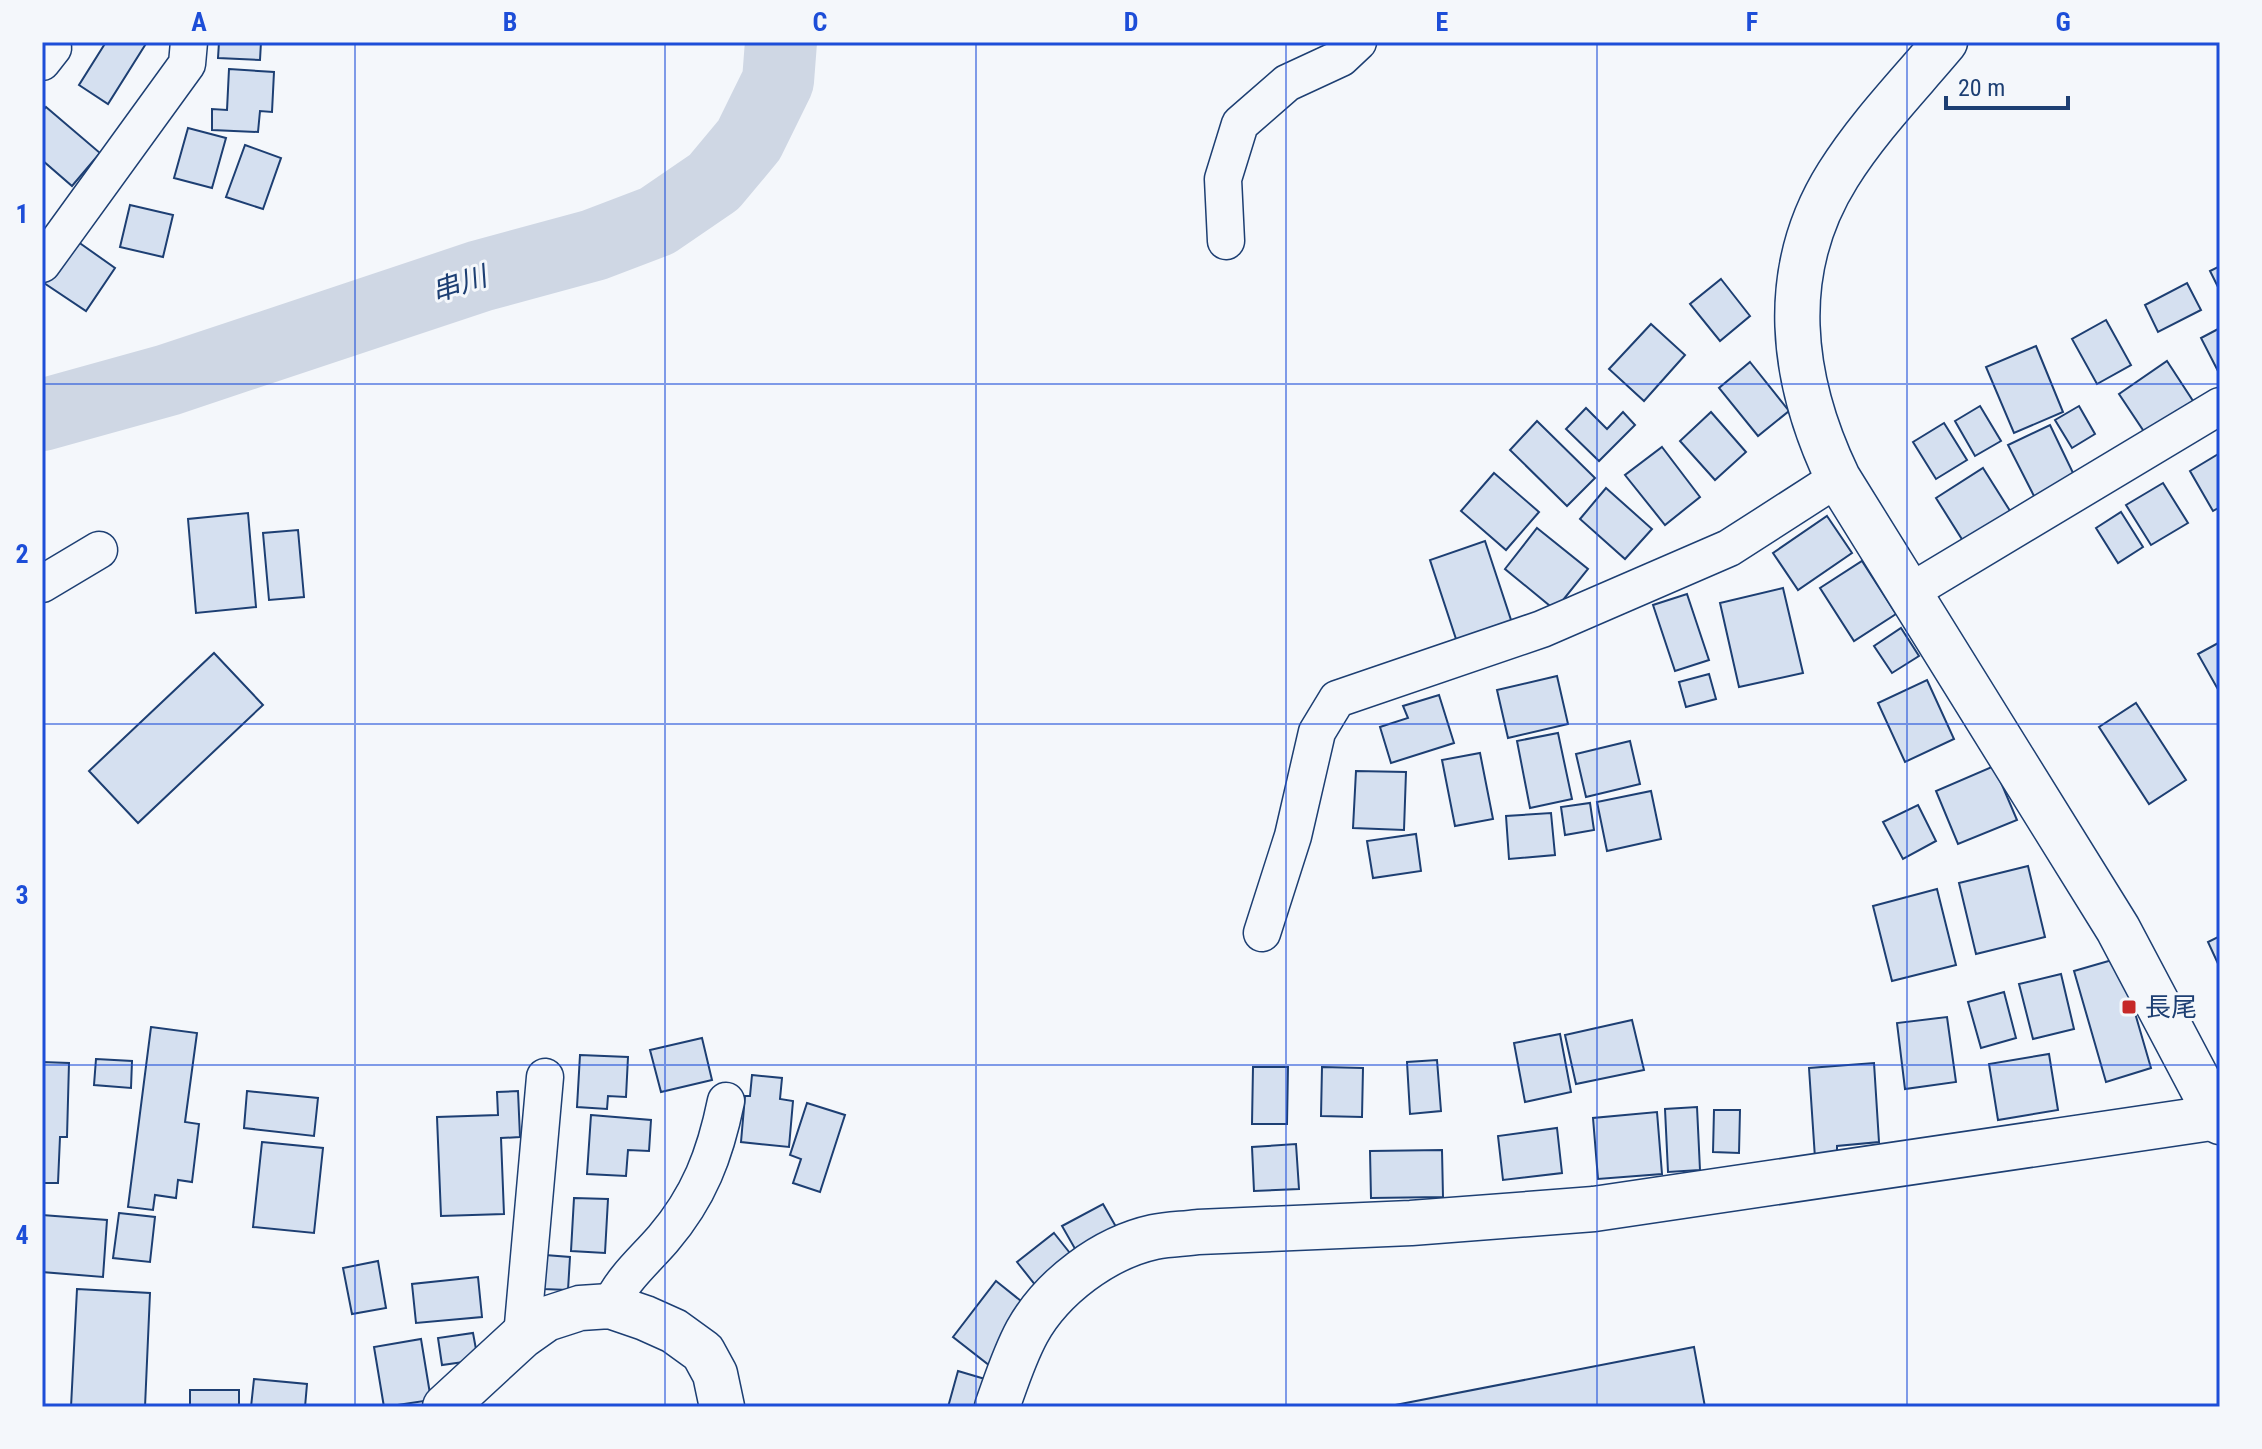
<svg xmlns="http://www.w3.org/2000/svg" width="2262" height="1449" viewBox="0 0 2262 1449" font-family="'Roboto Condensed','Noto Sans JP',sans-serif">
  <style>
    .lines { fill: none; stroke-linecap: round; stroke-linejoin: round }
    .river { stroke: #cfd7e4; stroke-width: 72 }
    .building { fill: #d5e0f0; stroke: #1d3f73; stroke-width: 2 }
    .minor-casing { stroke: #1d3f73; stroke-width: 39 }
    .tertiary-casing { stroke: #1d3f73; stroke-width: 47 }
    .minor { stroke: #f4f7fb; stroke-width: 36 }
    .tertiary { stroke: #f4f7fb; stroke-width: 44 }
    .grid { fill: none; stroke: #1d4ed8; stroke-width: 2; stroke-opacity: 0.55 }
    .poi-dot { fill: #c62828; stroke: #f4f7fb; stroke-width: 3 }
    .labels { text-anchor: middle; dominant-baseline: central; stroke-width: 6; stroke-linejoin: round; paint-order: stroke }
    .poi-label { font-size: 26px; fill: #1d3f73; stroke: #f4f7fb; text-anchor: start }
    .water-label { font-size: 28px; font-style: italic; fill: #1d3f73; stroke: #f4f7fb }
    .neatline { fill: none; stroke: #1d4ed8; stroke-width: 3 }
    .grid-label { font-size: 26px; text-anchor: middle; font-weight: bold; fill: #1d4ed8 }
  </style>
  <rect width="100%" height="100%" fill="#f4f7fb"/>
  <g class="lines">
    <!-- river -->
    <path class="river" d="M 42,415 L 168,380 L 480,276 L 594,245 L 657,221 L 714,182 L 749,140 L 778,81 L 781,42"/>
  </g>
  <!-- building -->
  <g class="building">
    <path d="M 106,42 L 147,42 L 108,104 L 79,85 Z"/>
    <path d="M 219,42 L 261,42 L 260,60 L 218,58 Z"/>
    <path d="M 229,69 L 274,72 L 272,112 L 260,111 L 258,132 L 212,130 L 212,109 L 227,110 Z"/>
    <path d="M 46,107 L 100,153 L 72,186 L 42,160 L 42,112 Z"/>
    <path d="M 188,128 L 226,138 L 212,188 L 174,178 Z"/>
    <path d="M 245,145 L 281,158 L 263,209 L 226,197 Z"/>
    <path d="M 130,205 L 173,215 L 163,257 L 120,247 Z"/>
    <path d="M 74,239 L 115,268 L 86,311 L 44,283 Z"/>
    <path d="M 2220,266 L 2220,291 L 2210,271 Z"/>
    <path d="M 1721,279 L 1750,316 L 1720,341 L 1690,304 Z"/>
    <path d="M 2187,283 L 2201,310 L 2158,332 L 2145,305 Z"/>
    <path d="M 2106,320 L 2131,365 L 2097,384 L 2072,339 Z"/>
    <path d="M 1651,324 L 1685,355 L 1644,401 L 1609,369 Z"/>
    <path d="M 2220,328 L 2220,375 L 2201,338 Z"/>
    <path d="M 2036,346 L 2063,412 L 2014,433 L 1986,367 Z"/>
    <path d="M 2167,361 L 2197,407 L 2149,439 L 2119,394 Z"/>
    <path d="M 1750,362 L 1789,411 L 1758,436 L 1719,388 Z"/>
    <path d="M 1980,406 L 2001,441 L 1975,456 L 1955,421 Z"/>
    <path d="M 2079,406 L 2095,434 L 2072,448 L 2055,420 Z"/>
    <path d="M 1586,408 L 1607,429 L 1623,412 L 1635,425 L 1599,461 L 1566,429 Z"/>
    <path d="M 1711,412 L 1746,452 L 1715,480 L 1680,441 Z"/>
    <path d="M 1537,421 L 1595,478 L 1567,506 L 1510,450 Z"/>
    <path d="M 1944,423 L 1967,460 L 1936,479 L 1913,442 Z"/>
    <path d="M 2050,425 L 2075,477 L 2035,498 L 2008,445 Z"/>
    <path d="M 1662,447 L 1700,497 L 1665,525 L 1625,475 Z"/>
    <path d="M 2220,453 L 2220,507 L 2213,511 L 2190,471 Z"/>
    <path d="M 1983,468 L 2012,514 L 1965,544 L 1936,498 Z"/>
    <path d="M 1494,473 L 1539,512 L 1506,550 L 1461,511 Z"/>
    <path d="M 2163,483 L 2188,523 L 2151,545 L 2126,505 Z"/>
    <path d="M 1606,488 L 1652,529 L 1625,559 L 1580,519 Z"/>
    <path d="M 2121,512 L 2143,547 L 2118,563 L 2096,528 Z"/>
    <path d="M 248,513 L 256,607 L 196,613 L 188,519 Z"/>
    <path d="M 1827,516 L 1852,553 L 1798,590 L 1773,553 Z"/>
    <path d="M 1537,528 L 1588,569 L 1555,610 L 1505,569 Z"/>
    <path d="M 298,530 L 304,597 L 269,600 L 263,533 Z"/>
    <path d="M 1485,541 L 1512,623 L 1457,642 L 1430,560 Z"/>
    <path d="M 1862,561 L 1896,614 L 1854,641 L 1820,588 Z"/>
    <path d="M 1783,588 L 1803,673 L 1739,687 L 1720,603 Z"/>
    <path d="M 1687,594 L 1709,660 L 1675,671 L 1653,605 Z"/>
    <path d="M 1901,628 L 1919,656 L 1892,673 L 1874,646 Z"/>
    <path d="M 2220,642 L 2220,693 L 2198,654 Z"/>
    <path d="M 214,653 L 263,705 L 138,823 L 89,771 Z"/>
    <path d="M 1709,674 L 1716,699 L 1686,707 L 1679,682 Z"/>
    <path d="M 1557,676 L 1568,724 L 1508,738 L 1497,690 Z"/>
    <path d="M 1927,680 L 1954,739 L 1905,762 L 1878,703 Z"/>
    <path d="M 1439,695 L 1454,743 L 1391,763 L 1380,727 L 1408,718 L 1403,706 Z"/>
    <path d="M 2136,703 L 2186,780 L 2149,804 L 2099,727 Z"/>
    <path d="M 1558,733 L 1572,799 L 1530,808 L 1517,741 Z"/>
    <path d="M 1630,741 L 1640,784 L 1586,797 L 1576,754 Z"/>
    <path d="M 1480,753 L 1493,819 L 1455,826 L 1442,760 Z"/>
    <path d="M 1994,766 L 2017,820 L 1958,844 L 1936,791 Z"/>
    <path d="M 1356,771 L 1406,772 L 1404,830 L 1353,828 Z"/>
    <path d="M 1651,791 L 1661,839 L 1607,851 L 1597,802 Z"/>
    <path d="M 1590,803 L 1594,830 L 1565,835 L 1561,807 Z"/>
    <path d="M 1918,805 L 1936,841 L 1903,859 L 1883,822 Z"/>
    <path d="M 1551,813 L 1555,855 L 1509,859 L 1506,816 Z"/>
    <path d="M 1416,834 L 1421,871 L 1373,878 L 1367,841 Z"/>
    <path d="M 2028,866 L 2045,937 L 1976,954 L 1959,883 Z"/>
    <path d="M 1937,889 L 1956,965 L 1892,981 L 1873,906 Z"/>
    <path d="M 2220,936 L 2220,968 L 2208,942 Z"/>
    <path d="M 2119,958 L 2151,1068 L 2106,1082 L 2074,971 Z"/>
    <path d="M 2061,974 L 2074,1029 L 2033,1039 L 2019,984 Z"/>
    <path d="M 2004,992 L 2016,1038 L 1981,1048 L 1968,1002 Z"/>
    <path d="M 1947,1017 L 1956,1082 L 1905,1089 L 1897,1023 Z"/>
    <path d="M 1632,1020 L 1644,1070 L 1576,1084 L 1565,1035 Z"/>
    <path d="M 151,1027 L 197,1033 L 185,1122 L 199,1124 L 192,1182 L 178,1180 L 176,1198 L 155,1195 L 153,1210 L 128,1207 Z"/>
    <path d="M 1560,1034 L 1571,1092 L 1525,1102 L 1514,1043 Z"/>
    <path d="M 702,1038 L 712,1080 L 661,1092 L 650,1050 Z"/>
    <path d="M 2049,1054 L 2058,1110 L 1998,1120 L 1989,1064 Z"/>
    <path d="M 580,1055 L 628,1057 L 626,1097 L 608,1096 L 607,1109 L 577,1107 Z"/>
    <path d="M 96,1059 L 132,1061 L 131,1088 L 94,1085 Z"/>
    <path d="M 1437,1060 L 1441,1111 L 1410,1114 L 1407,1062 Z"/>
    <path d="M 42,1062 L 69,1063 L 67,1137 L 60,1137 L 58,1183 L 42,1183 Z"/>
    <path d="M 1874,1063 L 1879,1142 L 1837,1146 L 1837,1157 L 1815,1158 L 1809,1068 Z"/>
    <path d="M 1253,1067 L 1288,1067 L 1287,1124 L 1252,1124 Z"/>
    <path d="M 1322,1067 L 1363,1068 L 1362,1117 L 1321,1116 Z"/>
    <path d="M 752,1075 L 782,1078 L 780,1099 L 793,1101 L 789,1147 L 741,1142 L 745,1096 L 750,1096 Z"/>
    <path d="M 247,1091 L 318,1098 L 314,1136 L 244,1128 Z"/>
    <path d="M 518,1091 L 520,1137 L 501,1138 L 504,1214 L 441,1216 L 437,1117 L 498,1115 L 497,1092 Z"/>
    <path d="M 807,1103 L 845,1115 L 820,1192 L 793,1183 L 801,1159 L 790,1155 Z"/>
    <path d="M 1697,1107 L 1700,1170 L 1668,1172 L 1665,1109 Z"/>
    <path d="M 1714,1110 L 1740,1110 L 1739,1153 L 1713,1152 Z"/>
    <path d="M 1657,1112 L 1662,1174 L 1598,1179 L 1593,1118 Z"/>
    <path d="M 591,1115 L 651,1120 L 649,1151 L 628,1150 L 626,1176 L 587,1174 Z"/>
    <path d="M 1557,1128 L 1562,1173 L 1503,1180 L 1498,1136 Z"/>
    <path d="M 262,1142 L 323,1148 L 314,1233 L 253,1227 Z"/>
    <path d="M 1296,1144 L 1299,1189 L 1254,1191 L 1252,1147 Z"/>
    <path d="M 1442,1150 L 1443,1197 L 1371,1198 L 1370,1151 Z"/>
    <path d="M 574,1198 L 608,1199 L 605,1253 L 571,1251 Z"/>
    <path d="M 1103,1204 L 1123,1239 L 1082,1261 L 1062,1226 Z"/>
    <path d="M 119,1213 L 155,1217 L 150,1262 L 113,1258 Z"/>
    <path d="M 42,1215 L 107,1220 L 103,1277 L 42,1272 Z"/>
    <path d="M 1054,1233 L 1081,1267 L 1044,1296 L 1017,1262 Z"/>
    <path d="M 545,1255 L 570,1257 L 568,1290 L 543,1289 Z"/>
    <path d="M 378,1261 L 386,1308 L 352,1314 L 343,1268 Z"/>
    <path d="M 478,1277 L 482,1317 L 416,1323 L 412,1284 Z"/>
    <path d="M 996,1281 L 1036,1313 L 994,1369 L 953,1337 Z"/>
    <path d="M 77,1289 L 150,1293 L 145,1407 L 71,1407 Z"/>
    <path d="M 473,1333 L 478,1360 L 442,1365 L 438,1338 Z"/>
    <path d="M 421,1339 L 431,1400 L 384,1407 L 374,1347 Z"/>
    <path d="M 1694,1347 L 1705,1407 L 1385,1407 Z"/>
    <path d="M 958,1371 L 985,1379 L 978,1407 L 948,1407 Z"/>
    <path d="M 254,1379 L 307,1384 L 305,1407 L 251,1407 Z"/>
    <rect x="190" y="1390" width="49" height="17"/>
  </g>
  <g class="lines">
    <!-- minor casing -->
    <g class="minor-casing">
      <g id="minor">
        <path d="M 42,42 L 53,48 L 42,62"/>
        <path d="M 1226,241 L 1223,179 L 1240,124 L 1287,83 L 1341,58 L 1358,42"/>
        <path d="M 42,264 L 187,64 L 189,42"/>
        <path d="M 42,584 L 99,550"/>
        <path d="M 1910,592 L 2220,406"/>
        <path d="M 1262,933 L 1293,836 L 1317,732 L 1337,699 L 1542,629 L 1729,548 L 1838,478"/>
        <path d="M 610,1306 C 623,1278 643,1262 663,1239 C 699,1197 715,1155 726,1101"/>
        <path d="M 522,1336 L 545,1077"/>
      </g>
    </g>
    <!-- tertiary casing -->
    <g class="tertiary-casing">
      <g id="tertiary">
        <path d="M 1945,42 C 1909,85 1868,127 1838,175 C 1777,272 1791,380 1838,478 L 2118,929 L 2220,1122"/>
        <path d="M 445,1407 L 522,1336 L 546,1319 L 580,1308 L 610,1306 L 645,1318 L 674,1331 L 703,1352 L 715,1374 L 722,1407"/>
        <path d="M 997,1407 C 1006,1382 1014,1356 1027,1332 C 1052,1287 1104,1248 1154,1237 C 1169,1234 1183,1234 1198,1232 L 1411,1223 L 1594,1209 L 2218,1117"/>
      </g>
    </g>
    <!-- minor -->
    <use href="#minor" class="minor"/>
    <!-- tertiary -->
    <use href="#tertiary" class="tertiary"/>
  </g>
  <!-- grid -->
  <path class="grid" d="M 355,42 L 355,1407M 665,42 L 665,1407M 976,42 L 976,1407M 1286,42 L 1286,1407M 1597,42 L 1597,1407M 1907,42 L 1907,1407M 42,384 L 2220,384M 42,724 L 2220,724M 42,1065 L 2220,1065"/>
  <!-- markers -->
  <rect class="poi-dot" x="2121" y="999" width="16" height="16" rx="4"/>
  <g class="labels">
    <!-- poi labels -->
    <g class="poi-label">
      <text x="2145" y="1007">長尾</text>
    </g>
    <!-- water labels -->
    <g class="water-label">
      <text transform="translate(459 284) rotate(-18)">串川</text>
    </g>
  </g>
  <!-- border -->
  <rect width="2262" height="1449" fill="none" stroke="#f4f7fb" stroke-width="88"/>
  <!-- scale -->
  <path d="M1946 96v12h122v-12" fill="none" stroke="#1d3f73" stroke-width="4"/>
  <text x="1958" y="96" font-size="24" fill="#1d3f73" stroke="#f4f7fb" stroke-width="6" paint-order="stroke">20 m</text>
  <rect x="44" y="44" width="2174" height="1361" class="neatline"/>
  <g class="grid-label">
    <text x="199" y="31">A</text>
    <text x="510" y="31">B</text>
    <text x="820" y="31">C</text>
    <text x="1131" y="31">D</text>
    <text x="1442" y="31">E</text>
    <text x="1752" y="31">F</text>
    <text x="2063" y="31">G</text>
    <text x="22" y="223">1</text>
    <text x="22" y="563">2</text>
    <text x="22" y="904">3</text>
    <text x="22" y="1244">4</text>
  </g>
</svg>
